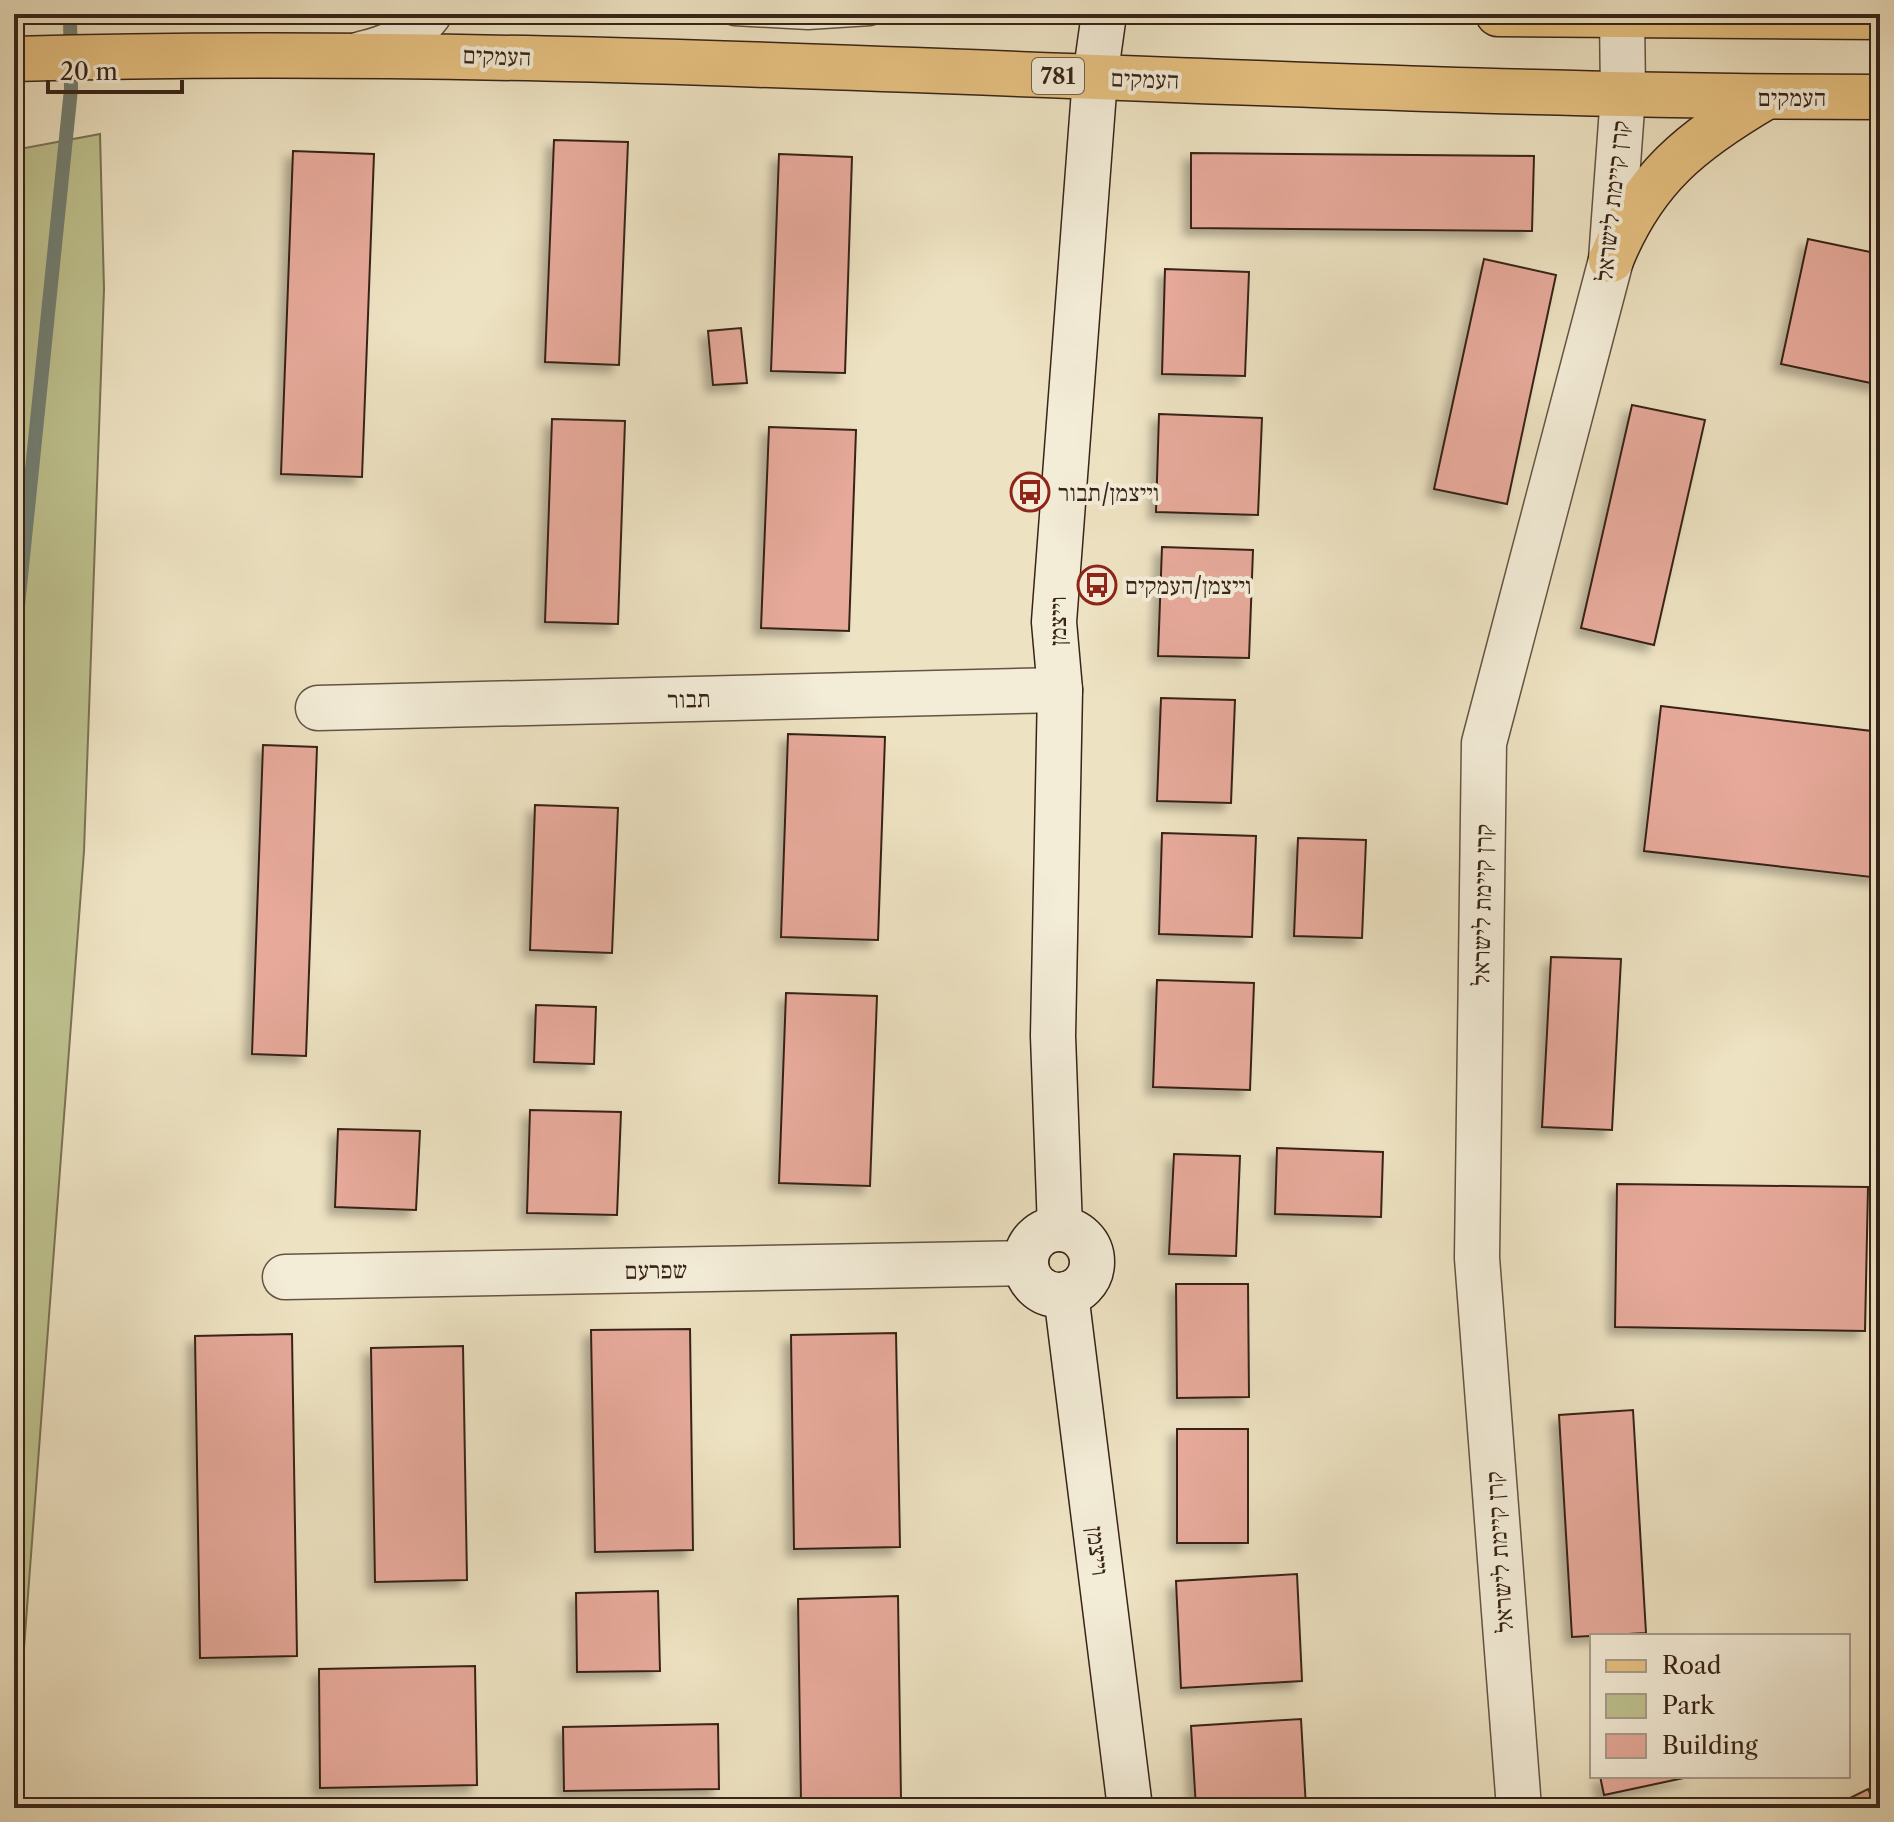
<svg xmlns="http://www.w3.org/2000/svg" width="1894" height="1822" viewBox="0 0 1894 1822" font-family="'Libre Caslon Text','Frank Ruhl Libre',serif">
  <style>
    .green { fill: #bec28f; stroke: #7b7354; stroke-width: 2 }
    .lines { fill: none; stroke-linecap: round; stroke-linejoin: round }
    .stream { stroke: #728074; stroke-width: 14 }
    .building { fill: #e6a99a; stroke: #382418; stroke-width: 2; filter: url(#shadow) }
    .lane-casing { stroke: #655442; stroke-width: 25 }
    .street-casing { stroke: #655442; stroke-width: 47 }
    .secondary-casing { stroke: #382418; stroke-width: 47 }
    .primary-casing { stroke: #382418; stroke-width: 47 }
    .lane { stroke: #f3ecd7; stroke-width: 22 }
    .street { stroke: #f3ecd7; stroke-width: 44 }
    .secondary { stroke: #f3ecd7; stroke-width: 44 }
    .primary { stroke: #e6c181; stroke-width: 44 }
    .labels { text-anchor: middle; dominant-baseline: central; stroke-width: 8; stroke-linejoin: round; paint-order: stroke }
    .shield { fill: #f3ecd7; stroke: #706051; stroke-width: 2 }
    .shield-label { font-size: 22px; font-weight: bold; fill: #382418 }
    .street-label { font-size: 24px; fill: #382418; stroke: #f3ecd7 }
    .poi-label { font-size: 24px; fill: #382418; stroke: #f3ecd7; text-anchor: start }
  </style>
  <defs>
    <filter id="shadow"><feDropShadow dx="-7" dy="7" stdDeviation="4" flood-color="#0004"/></filter>
  </defs>
  <rect width="100%" height="100%" fill="#ede2c2"/>
  <filter id="stains"><feTurbulence type="fractalNoise" baseFrequency=".0025" numOctaves="4"/><feColorMatrix values="0 0 0 0 .2 0 0 0 0 .09 0 0 0 0 .02 0 0 0 .5 -.17"/></filter>
  <radialGradient id="worn" r=".72"><stop offset=".6" stop-color="#630" stop-opacity="0"/><stop offset="1" stop-color="#630" stop-opacity=".3"/></radialGradient>
  <!-- green -->
  <path class="green" d="M 100,134 L 104,289 L 84,851 L 14,1781 L 14,150 Z"/>
  <g class="lines">
    <!-- stream -->
    <path class="stream" d="M 14,645 L 71,89 L 70,14"/>
  </g>
  <!-- building -->
  <g class="building">
    <path d="M 554,140 L 628,142 L 619,365 L 545,362 Z"/>
    <path d="M 293,151 L 374,154 L 362,477 L 281,474 Z"/>
    <path d="M 1191,153 L 1534,156 L 1532,231 L 1191,228 Z"/>
    <path d="M 779,154 L 852,157 L 845,373 L 771,371 Z"/>
    <path d="M 1808,239 L 1880,254 L 1880,385 L 1781,364 Z"/>
    <path d="M 1484,259 L 1556,275 L 1507,504 L 1434,489 Z"/>
    <path d="M 1165,269 L 1249,272 L 1245,376 L 1162,374 Z"/>
    <path d="M 741,328 L 747,383 L 713,385 L 708,331 Z"/>
    <path d="M 1632,405 L 1705,420 L 1654,645 L 1581,628 Z"/>
    <path d="M 1159,414 L 1262,418 L 1258,515 L 1156,512 Z"/>
    <path d="M 552,419 L 625,421 L 618,624 L 545,622 Z"/>
    <path d="M 769,427 L 856,430 L 849,631 L 761,628 Z"/>
    <path d="M 1162,547 L 1253,550 L 1249,658 L 1158,656 Z"/>
    <path d="M 1161,698 L 1235,700 L 1231,803 L 1157,801 Z"/>
    <path d="M 1661,706 L 1880,732 L 1880,878 L 1644,851 Z"/>
    <path d="M 788,734 L 885,737 L 878,940 L 781,937 Z"/>
    <path d="M 263,745 L 317,747 L 306,1056 L 252,1054 Z"/>
    <path d="M 535,805 L 618,808 L 612,953 L 530,950 Z"/>
    <path d="M 1162,833 L 1256,836 L 1252,937 L 1159,934 Z"/>
    <path d="M 1298,838 L 1366,840 L 1362,938 L 1294,936 Z"/>
    <path d="M 1551,957 L 1621,959 L 1612,1130 L 1542,1127 Z"/>
    <path d="M 1157,980 L 1254,983 L 1250,1090 L 1153,1087 Z"/>
    <path d="M 786,993 L 877,996 L 870,1186 L 779,1183 Z"/>
    <path d="M 536,1005 L 596,1007 L 594,1064 L 534,1062 Z"/>
    <path d="M 530,1110 L 621,1112 L 617,1215 L 527,1213 Z"/>
    <path d="M 338,1129 L 420,1131 L 416,1210 L 335,1207 Z"/>
    <path d="M 1277,1148 L 1383,1152 L 1381,1217 L 1275,1214 Z"/>
    <path d="M 1174,1154 L 1240,1156 L 1236,1256 L 1169,1254 Z"/>
    <path d="M 1617,1184 L 1868,1187 L 1865,1331 L 1615,1327 Z"/>
    <path d="M 1176,1284 L 1248,1284 L 1249,1397 L 1177,1398 Z"/>
    <path d="M 690,1329 L 693,1550 L 595,1552 L 591,1330 Z"/>
    <path d="M 896,1333 L 900,1547 L 794,1549 L 791,1335 Z"/>
    <path d="M 292,1334 L 297,1656 L 200,1658 L 195,1336 Z"/>
    <path d="M 463,1346 L 467,1580 L 375,1582 L 371,1348 Z"/>
    <path d="M 1633,1410 L 1646,1633 L 1572,1637 L 1559,1415 Z"/>
    <rect x="1177" y="1429" width="71" height="114"/>
    <path d="M 1297,1574 L 1302,1681 L 1181,1688 L 1176,1581 Z"/>
    <path d="M 658,1591 L 660,1671 L 577,1672 L 576,1593 Z"/>
    <path d="M 898,1596 L 901,1799 L 801,1801 L 798,1599 Z"/>
    <path d="M 475,1666 L 477,1785 L 320,1788 L 319,1669 Z"/>
    <path d="M 1301,1719 L 1306,1808 L 1196,1808 L 1191,1726 Z"/>
    <path d="M 718,1724 L 719,1789 L 564,1791 L 563,1727 Z"/>
    <path d="M 1600,1776 L 1693,1776 L 1604,1795 Z"/>
    <path d="M 1868,1789 L 1877,1808 L 1830,1808 Z"/>
  </g>
  <g class="lines">
    <!-- lane casing -->
    <g class="lane-casing">
      <path id="lane" d="M 734,14 L 808,18 L 870,14"/>
    </g>
    <!-- street casing -->
    <g class="street-casing">
      <g id="street">
        <path d="M 361,54 C 389,48 412,37 429,14"/>
        <path d="M 318,708 L 1060,690"/>
        <path d="M 285,1277 L 1026,1263"/>
        <path d="M 1519,1808 L 1477,1258 L 1484,743 L 1611,260 L 1623,95 L 1622,14"/>
      </g>
    </g>
    <!-- secondary casing -->
    <g class="secondary-casing">
      <g id="secondary">
        <path d="M 1060,1229 L 1053,1036 L 1060,690 L 1054,622 L 1095,78 L 1104,14"/>
        <circle cx="1059" cy="1262" r="33"/>
        <path d="M 1066,1294 L 1130,1808"/>
      </g>
    </g>
    <!-- primary casing -->
    <g class="primary-casing">
      <g id="primary">
        <path d="M 1498,14 L 1880,17"/>
        <path d="M 14,59 C 636,41 1258,97 1880,97"/>
        <path d="M 1611,260 C 1644,178 1691,141 1766,97"/>
      </g>
    </g>
    <!-- lane -->
    <use href="#lane" class="lane"/>
    <!-- street -->
    <use href="#street" class="street"/>
    <!-- secondary -->
    <use href="#secondary" class="secondary"/>
    <!-- primary -->
    <use href="#primary" class="primary"/>
  </g>
  <!-- icons -->
  <defs>
    <g id="bus-ring" transform="scale(2)"><circle r="9.5" fill="#f3ecd7" stroke="#8f2418" stroke-width="1.5"/><path d="M-5-6H5V4H4V6H2V4H-2V6H-4V4H-5ZM-3.5-4V0h7V-4ZM-3.5 1.2v1.5H-2V1.2ZM2 1.2v1.5H3.5V1.2Z" fill="#8f2418"/></g>
  </defs>
  <g fill-rule="evenodd">
    <use href="#bus-ring" x="1030" y="492"/>
    <use href="#bus-ring" x="1097" y="585"/>
  </g>
  <g class="labels">
    <!-- shield labels -->
    <rect class="shield" x="1032" y="58" width="52" height="36" rx="6"/>
    <g class="shield-label">
      <text x="1058" y="76">781</text>
    </g>
    <!-- street labels -->
    <g class="street-label">
      <text transform="translate(497 56) rotate(2)">העמקים</text>
      <text transform="translate(1145 79) rotate(2)">העמקים</text>
      <text x="1792" y="97">העמקים</text>
      <text transform="translate(1612 201) rotate(-84)">קרן קיימת לישראל</text>
      <text transform="translate(1057 621) rotate(-90)">וייצמן</text>
      <text transform="translate(689 699) rotate(-1)">תבור</text>
      <text transform="translate(1482 905) rotate(-89)">קרן קיימת לישראל</text>
      <text transform="translate(656 1270) rotate(-1)">שפרעם</text>
      <text transform="translate(1098 1551) rotate(83)">וייצמן</text>
      <text transform="translate(1499 1552) rotate(-94)">קרן קיימת לישראל</text>
    </g>
    <!-- poi labels -->
    <g class="poi-label">
      <text x="1058" y="492">וייצמן/תבור</text>
      <text x="1125" y="585">וייצמן/העמקים</text>
    </g>
  </g>
  <!-- margin -->
  <rect width="1894" height="1822" fill="none" stroke="#ede2c2" stroke-width="48"/>
  <rect x="16" y="16" width="1862" height="1790" fill="none" stroke="#382418" stroke-width="4"/>
  <rect x="24" y="24" width="1846" height="1774" fill="none" stroke="#382418" stroke-width="2"/>
  <!-- legend -->
  <rect x="1590" y="1634" width="260" height="144" fill="#f3ecd7" stroke="#a89c8b" stroke-width="2"/>
  <rect x="1606" y="1660" width="40" height="12" fill="#e6c181" stroke="#a89c8b" stroke-width="2"/>
  <text x="1662" y="1674" font-size="24" fill="#382418">Road</text>
  <rect x="1606" y="1694" width="40" height="24" fill="#bec28f" stroke="#a89c8b" stroke-width="2"/>
  <text x="1662" y="1714" font-size="24" fill="#382418">Park</text>
  <rect x="1606" y="1734" width="40" height="24" fill="#e6a99a" stroke="#a89c8b" stroke-width="2"/>
  <text x="1662" y="1754" font-size="24" fill="#382418">Building</text>
  <!-- scale -->
  <path d="M48 80v12h134v-12" fill="none" stroke="#382418" stroke-width="4"/>
  <text x="60" y="80" font-size="24" fill="#382418" stroke="#f3ecd7" stroke-width="6" paint-order="stroke">20 m</text>
  <rect width="100%" height="100%" filter="url(#stains)"/>
  <rect width="100%" height="100%" fill="url(#worn)"/>
</svg>
